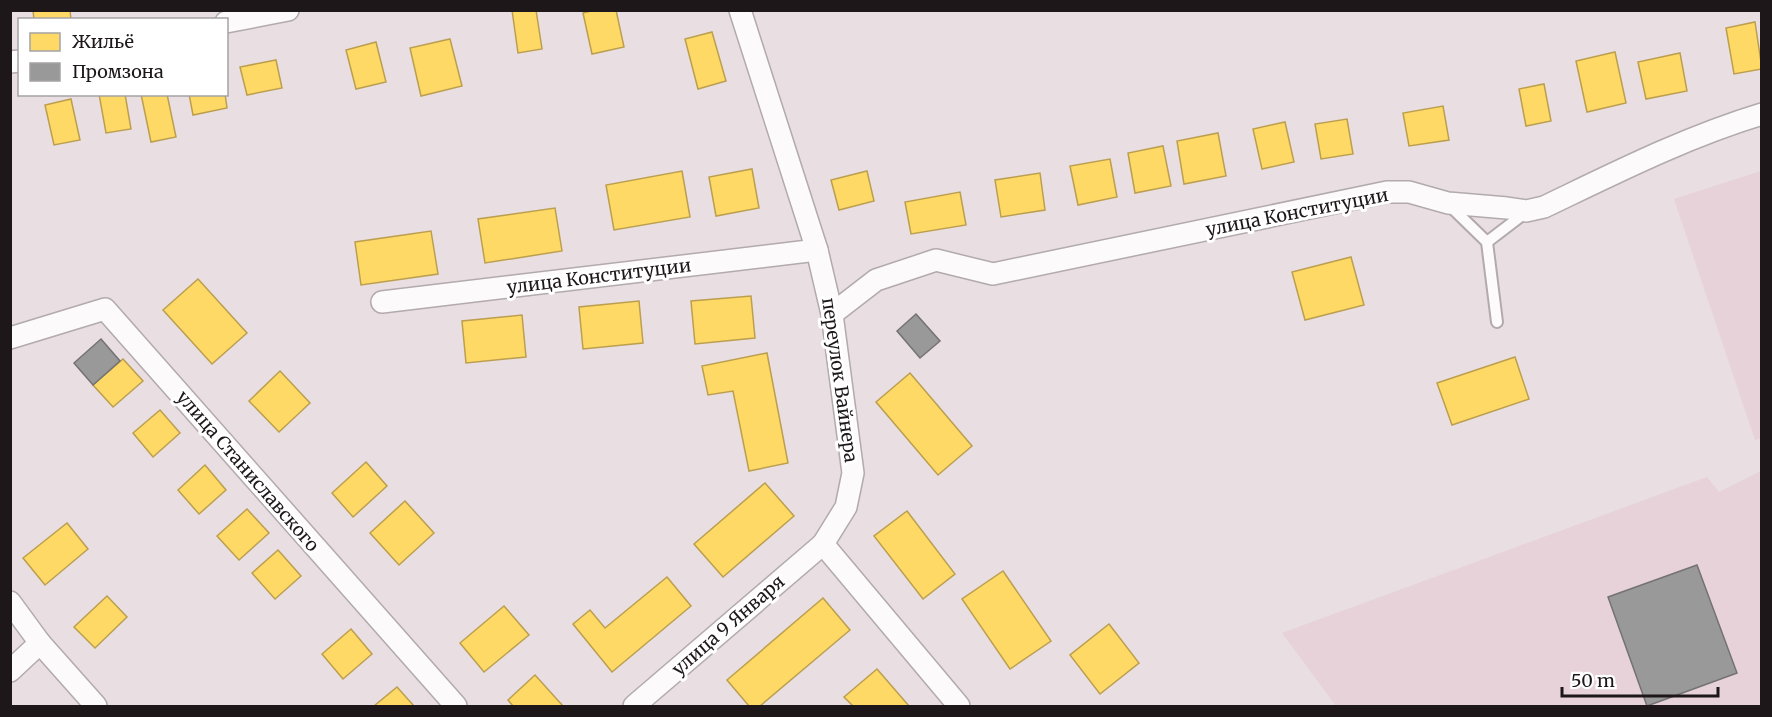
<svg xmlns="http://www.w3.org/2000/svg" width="1772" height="717" viewBox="0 0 1772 717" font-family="Merriweather,serif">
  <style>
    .built { fill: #e6d2d8 }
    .homes { fill: #ffd966; stroke: #bb9f4f; stroke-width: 1.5 }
    .industry { fill: #999; stroke: #747273; stroke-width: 1.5 }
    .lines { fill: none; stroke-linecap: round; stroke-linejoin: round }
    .lane-casing { stroke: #b2aaac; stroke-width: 14 }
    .street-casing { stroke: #b2aaac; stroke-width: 24 }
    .lane { stroke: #fcfafa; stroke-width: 10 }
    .street { stroke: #fcfafa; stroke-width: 21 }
    .labels { text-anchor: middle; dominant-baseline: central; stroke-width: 6; stroke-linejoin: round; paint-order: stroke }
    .street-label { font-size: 18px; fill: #1d1719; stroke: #fff }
  </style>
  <rect width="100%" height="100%" fill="#e9dee1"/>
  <!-- built -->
  <g class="built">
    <path d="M 1761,171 L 1762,438 L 1755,440 L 1674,199 Z"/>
    <path d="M 1761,471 L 1761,706 L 1336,706 L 1282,633 L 1707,477 L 1719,492 Z"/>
  </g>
  <!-- homes -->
  <g class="homes">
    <path d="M 33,10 L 70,10 L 71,20 L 34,20 Z"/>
    <path d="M 512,10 L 536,10 L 542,49 L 518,53 Z"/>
    <path d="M 595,10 L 616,10 L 624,47 L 592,54 L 583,13 Z"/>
    <path d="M 1755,22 L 1762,69 L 1734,74 L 1726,28 Z"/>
    <path d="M 712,32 L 726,81 L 698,89 L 685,39 Z"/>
    <path d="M 450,39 L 462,86 L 421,96 L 410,48 Z"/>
    <path d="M 376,42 L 386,82 L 356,89 L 346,50 Z"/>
    <path d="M 1615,52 L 1626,103 L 1587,112 L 1576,61 Z"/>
    <path d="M 1680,53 L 1687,91 L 1646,99 L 1638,62 Z"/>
    <path d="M 276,60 L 282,88 L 247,95 L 240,67 Z"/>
    <path d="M 1544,84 L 1551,121 L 1526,126 L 1519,89 Z"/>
    <path d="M 99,94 L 125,94 L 131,129 L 106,133 Z"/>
    <path d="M 141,94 L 167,94 L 176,137 L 151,142 Z"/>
    <path d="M 189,94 L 225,94 L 227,108 L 193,115 Z"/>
    <path d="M 71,99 L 80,140 L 54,145 L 45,105 Z"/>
    <path d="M 1443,106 L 1449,140 L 1409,146 L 1403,113 Z"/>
    <path d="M 1347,119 L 1353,154 L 1321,159 L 1315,124 Z"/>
    <path d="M 1285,122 L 1294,162 L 1262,169 L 1253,129 Z"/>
    <path d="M 1218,133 L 1226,176 L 1184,184 L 1177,141 Z"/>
    <path d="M 1163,146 L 1171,186 L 1135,193 L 1128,153 Z"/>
    <path d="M 1110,159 L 1117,197 L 1078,205 L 1070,166 Z"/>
    <path d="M 752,169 L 759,208 L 716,216 L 709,177 Z"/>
    <path d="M 682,171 L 690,217 L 614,230 L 606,185 Z"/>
    <path d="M 867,171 L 874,201 L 839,210 L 831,180 Z"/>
    <path d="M 1040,173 L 1045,210 L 1001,217 L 995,180 Z"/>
    <path d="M 960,192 L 966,225 L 911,234 L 905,202 Z"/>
    <path d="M 555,208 L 562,251 L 485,263 L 478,219 Z"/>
    <path d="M 431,231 L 438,274 L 361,285 L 355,242 Z"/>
    <path d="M 1351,257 L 1364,305 L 1305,320 L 1292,272 Z"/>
    <path d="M 198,279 L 247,333 L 212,364 L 163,310 Z"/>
    <path d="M 751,296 L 755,338 L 695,344 L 691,301 Z"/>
    <path d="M 639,301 L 643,343 L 583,349 L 579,307 Z"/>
    <path d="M 522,315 L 526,357 L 466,363 L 462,321 Z"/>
    <path d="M 767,353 L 788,463 L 749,471 L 733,391 L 708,395 L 702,366 Z"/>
    <path d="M 1515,357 L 1529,399 L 1452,425 L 1437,383 Z"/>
    <path d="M 123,359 L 143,381 L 113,407 L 93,385 Z"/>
    <path d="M 280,371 L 310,403 L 279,432 L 249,401 Z"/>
    <path d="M 910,373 L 972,446 L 938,475 L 876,402 Z"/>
    <path d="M 160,410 L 180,433 L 153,457 L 133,433 Z"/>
    <path d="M 366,462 L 387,486 L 353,517 L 332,493 Z"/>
    <path d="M 205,465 L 226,490 L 199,514 L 178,490 Z"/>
    <path d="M 765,483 L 794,516 L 723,577 L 694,544 Z"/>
    <path d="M 405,501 L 434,533 L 399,565 L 370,533 Z"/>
    <path d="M 247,509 L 269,533 L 239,560 L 217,536 Z"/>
    <path d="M 907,511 L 955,574 L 923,599 L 874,536 Z"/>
    <path d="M 67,523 L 88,549 L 45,585 L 23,558 Z"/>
    <path d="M 278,550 L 301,576 L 275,599 L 252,573 Z"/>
    <path d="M 1003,571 L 1051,641 L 1010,669 L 962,599 Z"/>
    <path d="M 667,577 L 691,606 L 612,672 L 573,624 L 590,610 L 605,628 Z"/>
    <path d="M 107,596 L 127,617 L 95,648 L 74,627 Z"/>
    <path d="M 823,598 L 850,630 L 760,706 L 749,706 L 727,680 Z"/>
    <path d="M 504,606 L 529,635 L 484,672 L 460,643 Z"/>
    <path d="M 1109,624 L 1139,663 L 1100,694 L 1070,655 Z"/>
    <path d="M 351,629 L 372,654 L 343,679 L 322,654 Z"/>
    <path d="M 877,669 L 909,706 L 853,706 L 844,697 Z"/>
    <path d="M 535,675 L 563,706 L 513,706 L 508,700 Z"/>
    <path d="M 397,687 L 414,706 L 374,706 Z"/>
  </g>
  <!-- industry -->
  <g class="industry">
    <path d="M 916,314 L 940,341 L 920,358 L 897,331 Z"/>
    <path d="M 101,339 L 120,361 L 93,385 L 74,363 Z"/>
    <path d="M 1697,565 L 1737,673 L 1647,706 L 1608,597 Z"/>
  </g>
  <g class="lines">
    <!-- lane casing -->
    <g class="lane-casing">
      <g id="lane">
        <path d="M 1450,206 L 1487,242 L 1497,322"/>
        <path d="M 1487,242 L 1525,213"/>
      </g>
    </g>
    <!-- street casing -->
    <g class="street-casing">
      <g id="street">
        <path d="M 740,10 L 817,250 L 832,314 L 853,473 L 846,507 L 823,544 L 959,706"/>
        <path d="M 226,22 L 288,10"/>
        <path d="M 10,62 L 20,61"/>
        <path d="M 382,302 L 817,250"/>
        <path d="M 832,314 L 876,280 L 936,260 L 993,274 L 1387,192 L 1409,192 L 1448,203 L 1507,208 L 1526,211 L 1544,207 C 1615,173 1686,137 1762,114"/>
        <path d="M 10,338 L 105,309 L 456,706"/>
        <path d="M 10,602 L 40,643 L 96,706"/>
        <path d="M 10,671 L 40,643"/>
        <path d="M 634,706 L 823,544"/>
      </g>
    </g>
    <!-- lane -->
    <use href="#lane" class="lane"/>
    <!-- street -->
    <use href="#street" class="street"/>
  </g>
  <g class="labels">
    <!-- street labels -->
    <g class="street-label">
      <text transform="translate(1297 212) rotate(-11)">улица Конституции</text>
      <text transform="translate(599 276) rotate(-7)">улица Конституции</text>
      <text transform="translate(840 380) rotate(82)">переулок Вайнера</text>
      <text transform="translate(248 471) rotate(49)">улица Станиславского</text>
      <text transform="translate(728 625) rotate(-41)">улица 9 Января</text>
    </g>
  </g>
  <!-- border -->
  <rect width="1772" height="717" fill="none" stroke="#1d1719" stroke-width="24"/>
  <!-- legend -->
  <rect x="18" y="18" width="210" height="78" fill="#ffffff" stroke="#a5a2a3" stroke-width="1.5"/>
  <rect x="30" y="33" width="30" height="18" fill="#ffd966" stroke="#a5a2a3" stroke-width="1.5"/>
  <text x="72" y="48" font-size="18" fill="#1d1719">Жильё</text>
  <rect x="30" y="63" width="30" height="18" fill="#999999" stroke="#a5a2a3" stroke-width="1.5"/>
  <text x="72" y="78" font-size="18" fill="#1d1719">Промзона</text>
  <!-- scale -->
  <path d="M1562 687v9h156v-9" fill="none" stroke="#1d1719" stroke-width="3"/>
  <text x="1571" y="687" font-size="18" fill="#1d1719" stroke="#ffffff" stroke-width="4.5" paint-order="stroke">50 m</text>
</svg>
